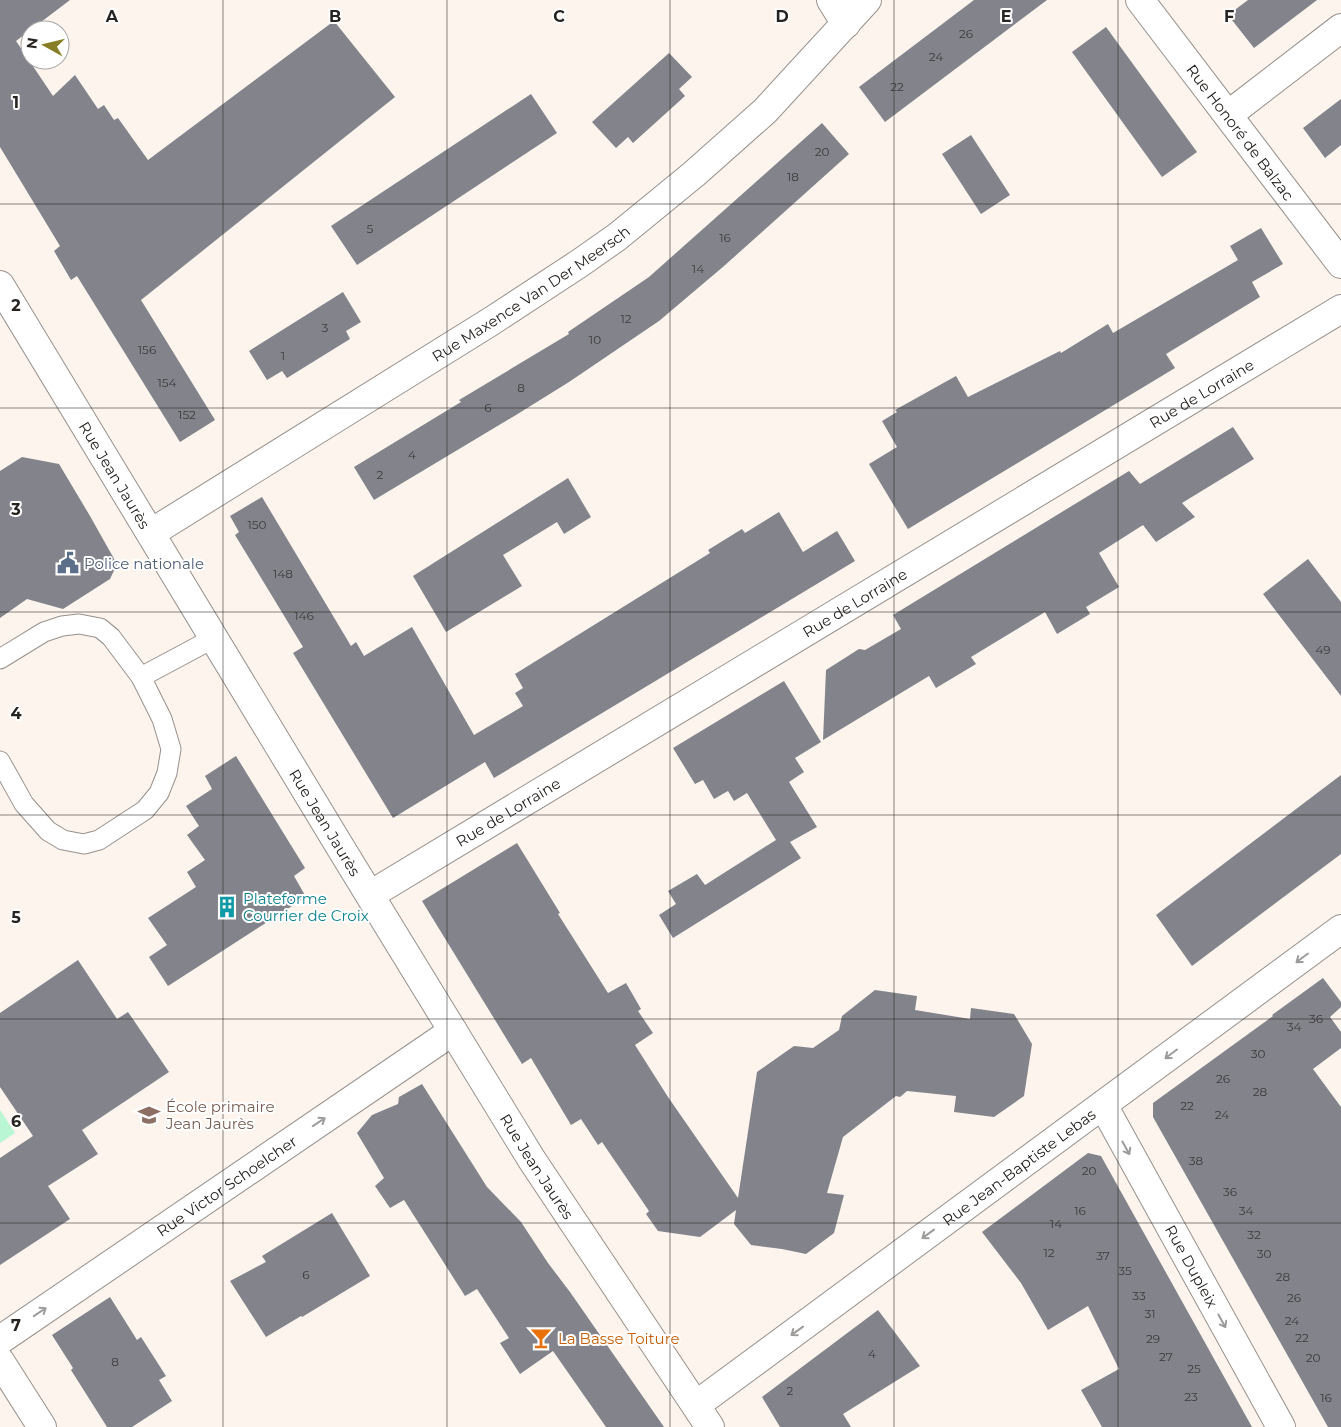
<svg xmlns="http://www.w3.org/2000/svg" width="1341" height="1427" viewBox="0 0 1341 1427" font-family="Montserrat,sans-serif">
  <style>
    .green { fill: #b9f6d3 }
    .building { fill: #82838b }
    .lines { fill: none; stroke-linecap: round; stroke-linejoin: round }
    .lane-casing { stroke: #98908b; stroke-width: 21 }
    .street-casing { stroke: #98908b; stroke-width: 30 }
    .secondary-casing { stroke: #98908b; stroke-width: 30 }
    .lane { stroke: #fff; stroke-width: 19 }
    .street { stroke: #fff; stroke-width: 28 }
    .secondary { stroke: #fff; stroke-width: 28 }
    .oneway { stroke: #9d9c9b }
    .grid { fill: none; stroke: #262320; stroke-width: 1; stroke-opacity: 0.55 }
    .labels { text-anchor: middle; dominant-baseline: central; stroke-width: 4; stroke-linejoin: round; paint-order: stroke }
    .number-label { font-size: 12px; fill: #3d3b3b }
    .street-label { font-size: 15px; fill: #262320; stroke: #fff }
    .service-label { font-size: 15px; fill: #4e5e75; stroke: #fff; text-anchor: start }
    .culture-label { font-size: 15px; fill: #0d838f; stroke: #fff; text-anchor: start }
    .education-label { font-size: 15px; fill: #785e54; stroke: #fff; text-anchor: start }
    .food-label { font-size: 15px; fill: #c56008; stroke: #fff; text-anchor: start }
    .grid-label { font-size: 16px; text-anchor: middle; font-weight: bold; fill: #262320; stroke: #fff; stroke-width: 4; stroke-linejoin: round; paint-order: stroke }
  </style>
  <rect width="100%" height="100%" fill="#fcf4ed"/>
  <!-- green -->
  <path class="green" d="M 0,1110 L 15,1133 L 0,1143 Z"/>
  <!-- building -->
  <g class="building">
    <path d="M 0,0 L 70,0 L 16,41 L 53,96 L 75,75 L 98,109 L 104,105 L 114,120 L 118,118 L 148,160 L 334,21 L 395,97 L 141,300 L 215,420 L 180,442 L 77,276 L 71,280 L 54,251 L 60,246 L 0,147 Z"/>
    <path d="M 974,0 L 1047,0 L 885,122 L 859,87 Z"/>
    <path d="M 1248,0 L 1317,0 L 1254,48 L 1228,15 Z"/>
    <path d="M 1106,27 L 1197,152 L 1162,177 L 1072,52 Z"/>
    <path d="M 669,53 L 692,77 L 679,89 L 685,96 L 633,143 L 628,137 L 616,148 L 592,122 Z"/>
    <path d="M 531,94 L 557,133 L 357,265 L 331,226 Z"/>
    <path d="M 1341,99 L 1341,145 L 1325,158 L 1303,128 Z"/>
    <path d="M 822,123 L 849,154 L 724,266 L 659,321 L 569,382 L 516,415 L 374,500 L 354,467 L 461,402 L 459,400 L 569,334 L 568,332 L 649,277 Z"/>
    <path d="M 971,135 L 1010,195 L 981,214 L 942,154 Z"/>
    <path d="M 1261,228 L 1283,264 L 1252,282 L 1260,297 L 1166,354 L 1175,368 L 908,529 L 869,464 L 897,447 L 882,421 L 897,412 L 895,410 L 956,376 L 968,397 L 1060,351 L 1061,353 L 1108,324 L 1113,333 L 1238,260 L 1230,246 Z"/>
    <path d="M 343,292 L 361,322 L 346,331 L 350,339 L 287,378 L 282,371 L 267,380 L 249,351 Z"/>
    <path d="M 1233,427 L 1254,459 L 1182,503 L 1195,517 L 1156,542 L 1143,525 L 1099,553 L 1119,587 L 1086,607 L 1090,614 L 1057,634 L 1045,612 L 971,657 L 976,664 L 936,688 L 929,676 L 823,740 L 826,670 L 859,649 L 865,650 L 901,629 L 893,615 L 1129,471 L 1140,484 Z"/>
    <path d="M 22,457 L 59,464 L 90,516 L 117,564 L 110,579 L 63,609 L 27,599 L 0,618 L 0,471 Z"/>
    <path d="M 568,478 L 591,517 L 564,534 L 557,522 L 503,555 L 522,586 L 446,632 L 413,576 Z"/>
    <path d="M 262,497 L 351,646 L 356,642 L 364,656 L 412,627 L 474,735 L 523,706 L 515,693 L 523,688 L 515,674 L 710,553 L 708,550 L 742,529 L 745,533 L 779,512 L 803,552 L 837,531 L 855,561 L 494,778 L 485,762 L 393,818 L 293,653 L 303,647 L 235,535 L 239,532 L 230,516 Z"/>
    <path d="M 1308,559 L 1341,602 L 1341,696 L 1263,594 Z"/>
    <path d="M 784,681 L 821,742 L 795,758 L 804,772 L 789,782 L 817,827 L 790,842 L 801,858 L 673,938 L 659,915 L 676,904 L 668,891 L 697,874 L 705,885 L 776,840 L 747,793 L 734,801 L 728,791 L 714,799 L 703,780 L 695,784 L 673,748 Z"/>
    <path d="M 236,756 L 305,868 L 294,876 L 306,897 L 168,986 L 149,957 L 167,945 L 148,918 L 196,887 L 187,872 L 205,860 L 187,835 L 199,826 L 186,806 L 212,789 L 205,776 Z"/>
    <path d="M 1341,775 L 1341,854 L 1192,966 L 1156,915 Z"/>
    <path d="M 517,843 L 560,913 L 558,914 L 608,993 L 626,983 L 641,1009 L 638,1011 L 653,1033 L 635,1045 L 668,1097 L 738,1198 L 757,1072 L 794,1046 L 813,1048 L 839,1030 L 842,1016 L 875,990 L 917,996 L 915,1010 L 970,1019 L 971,1008 L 1014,1014 L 1032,1044 L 1024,1096 L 994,1117 L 954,1112 L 956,1096 L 907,1091 L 900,1097 L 896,1096 L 843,1137 L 827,1193 L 844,1195 L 834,1233 L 806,1254 L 782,1249 L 751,1245 L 734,1224 L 736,1210 L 700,1237 L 658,1231 L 646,1214 L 649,1211 L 602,1142 L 598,1145 L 581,1119 L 571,1125 L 531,1058 L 522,1064 L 422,901 Z"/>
    <path d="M 78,960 L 117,1019 L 128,1012 L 169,1072 L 82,1130 L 98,1154 L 48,1186 L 70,1219 L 0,1265 L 0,1158 L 33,1136 L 0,1087 L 0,1013 Z"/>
    <path d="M 1323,978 L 1341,1002 L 1341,1007 L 1330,1017 L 1341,1032 L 1341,1048 L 1313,1069 L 1341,1107 L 1341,1427 L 1328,1427 L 1153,1117 L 1153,1103 L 1273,1016 L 1272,1015 Z"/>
    <path d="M 422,1084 L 487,1187 L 521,1222 L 548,1263 L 570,1292 L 664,1427 L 606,1427 L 553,1351 L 520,1374 L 500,1343 L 509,1338 L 477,1289 L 465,1296 L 404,1200 L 390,1208 L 375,1186 L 384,1178 L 357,1133 L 372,1115 L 398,1104 L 399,1097 Z"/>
    <path d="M 1088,1153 L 1101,1156 L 1252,1427 L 1102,1427 L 1081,1390 L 1119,1369 L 1088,1306 L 1048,1330 L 1021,1283 L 982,1232 Z"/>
    <path d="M 332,1213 L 370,1276 L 302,1317 L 301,1316 L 266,1337 L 230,1281 L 266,1262 L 262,1256 Z"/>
    <path d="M 110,1297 L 137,1340 L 141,1337 L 166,1376 L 159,1380 L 172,1401 L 132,1427 L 107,1427 L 71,1370 L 73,1368 L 52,1335 Z"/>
    <path d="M 878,1310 L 920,1366 L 843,1414 L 851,1427 L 780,1427 L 762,1397 Z"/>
  </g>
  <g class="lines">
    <!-- lane casing -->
    <g class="lane-casing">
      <g id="lane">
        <path d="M 0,659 L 44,632 L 62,626 L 79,624 L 100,628 L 111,637 L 141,677 L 162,719 L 171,749 L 167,773 L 159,793 L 145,810 L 99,840 L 84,844 L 63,840 L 48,831 L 24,804 L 0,761"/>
        <path d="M 141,677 L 214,638"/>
      </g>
    </g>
    <!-- street casing -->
    <g class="street-casing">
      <g id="street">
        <path d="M 831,0 L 846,24"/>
        <path id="s1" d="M 1140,0 L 1341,264"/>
        <path d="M 1228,115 L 1341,28"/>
        <path id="s2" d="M 151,533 L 490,322 L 580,263 L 617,237 L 694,174 L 765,111 L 867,0"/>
        <path id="s3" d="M 370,895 L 1341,309"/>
        <path id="s4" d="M 1103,1105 L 1281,1427"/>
        <path id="s5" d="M 0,1340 L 453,1031"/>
        <path d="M 0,1361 L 42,1427"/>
        <path id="s6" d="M 696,1405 L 1341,929"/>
      </g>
    </g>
    <!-- secondary casing -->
    <g class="secondary-casing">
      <g id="secondary">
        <path id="s7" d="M 0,285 L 342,850 L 532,1160 L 710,1427"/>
      </g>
    </g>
    <!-- lane -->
    <use href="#lane" class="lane"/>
    <!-- street -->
    <use href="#street" class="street"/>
    <!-- secondary -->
    <use href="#secondary" class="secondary"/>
  </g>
  <!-- one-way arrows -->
  <defs><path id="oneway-shaft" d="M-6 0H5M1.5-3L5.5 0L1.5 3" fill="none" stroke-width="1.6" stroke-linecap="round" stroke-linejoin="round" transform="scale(1.25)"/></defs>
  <g class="oneway">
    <use href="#oneway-shaft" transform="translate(1302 958) rotate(143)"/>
    <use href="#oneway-shaft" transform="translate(1171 1054) rotate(143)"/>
    <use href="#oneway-shaft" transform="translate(319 1122) rotate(-34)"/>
    <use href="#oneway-shaft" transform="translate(1126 1148) rotate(61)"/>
    <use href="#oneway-shaft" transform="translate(928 1234) rotate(144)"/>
    <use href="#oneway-shaft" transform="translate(40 1312) rotate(-34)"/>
    <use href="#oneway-shaft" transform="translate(1222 1321) rotate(61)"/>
    <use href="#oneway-shaft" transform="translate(797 1331) rotate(144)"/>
  </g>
  <!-- grid -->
  <path class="grid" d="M 223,0 L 223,1427M 447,0 L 447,1427M 670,0 L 670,1427M 894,0 L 894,1427M 1118,0 L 1118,1427M 0,204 L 1341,204M 0,408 L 1341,408M 0,612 L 1341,612M 0,815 L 1341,815M 0,1019 L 1341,1019M 0,1223 L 1341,1223"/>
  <!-- icons -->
  <defs>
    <g id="civic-bare" transform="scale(1.725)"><path d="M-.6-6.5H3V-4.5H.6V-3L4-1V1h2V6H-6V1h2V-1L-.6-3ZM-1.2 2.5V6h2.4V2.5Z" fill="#5c6f8a" stroke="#fff" stroke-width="2.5" paint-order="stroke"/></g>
    <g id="building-bare" transform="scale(1.725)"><path d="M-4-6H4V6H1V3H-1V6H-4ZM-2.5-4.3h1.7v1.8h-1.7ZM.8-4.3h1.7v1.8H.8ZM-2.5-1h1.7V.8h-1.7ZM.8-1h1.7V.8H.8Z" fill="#0f9aa8" stroke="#fff" stroke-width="2.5" paint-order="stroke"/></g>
    <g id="school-bare" transform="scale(1.725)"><path d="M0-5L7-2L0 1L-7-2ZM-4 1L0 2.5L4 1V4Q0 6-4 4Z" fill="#8d6e63" stroke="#fff" stroke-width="2.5" paint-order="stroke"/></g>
    <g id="bar-bare" transform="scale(1.725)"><path d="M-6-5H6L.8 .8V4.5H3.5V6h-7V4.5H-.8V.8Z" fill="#e8710a" stroke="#fff" stroke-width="2.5" paint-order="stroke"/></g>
  </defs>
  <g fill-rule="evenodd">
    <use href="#civic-bare" x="68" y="563"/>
    <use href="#building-bare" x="227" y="907"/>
    <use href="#school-bare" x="149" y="1115"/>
    <use href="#bar-bare" x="541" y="1338"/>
  </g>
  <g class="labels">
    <!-- number labels -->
    <g class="number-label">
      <text x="966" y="33">26</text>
      <text x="936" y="56">24</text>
      <text x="897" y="86">22</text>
      <text x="822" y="151">20</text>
      <text x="793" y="176">18</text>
      <text x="370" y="228">5</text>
      <text x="725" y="237">16</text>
      <text x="698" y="268">14</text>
      <text x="626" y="318">12</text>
      <text x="325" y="327">3</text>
      <text x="595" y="339">10</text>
      <text x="147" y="349">156</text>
      <text x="283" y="355">1</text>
      <text x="167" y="382">154</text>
      <text x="521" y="387">8</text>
      <text x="488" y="407">6</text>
      <text x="187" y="414">152</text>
      <text x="412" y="454">4</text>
      <text x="380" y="474">2</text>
      <text x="257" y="524">150</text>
      <text x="283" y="573">148</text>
      <text x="304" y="615">146</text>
      <text x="1323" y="649">49</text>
      <text x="1316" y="1018">36</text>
      <text x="1294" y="1026">34</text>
      <text x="1258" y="1053">30</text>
      <text x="1223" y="1078">26</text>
      <text x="1260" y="1091">28</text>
      <text x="1187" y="1105">22</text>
      <text x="1222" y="1114">24</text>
      <text x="1196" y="1160">38</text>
      <text x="1089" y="1170">20</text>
      <text x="1230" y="1191">36</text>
      <text x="1080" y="1210">16</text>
      <text x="1246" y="1210">34</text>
      <text x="1056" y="1223">14</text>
      <text x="1254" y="1234">32</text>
      <text x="1049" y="1252">12</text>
      <text x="1264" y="1253">30</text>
      <text x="1103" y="1255">37</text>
      <text x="1125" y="1270">35</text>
      <text x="306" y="1274">6</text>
      <text x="1283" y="1276">28</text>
      <text x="1139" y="1295">33</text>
      <text x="1294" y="1297">26</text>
      <text x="1150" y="1313">31</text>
      <text x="1292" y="1320">24</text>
      <text x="1302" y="1337">22</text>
      <text x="1153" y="1338">29</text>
      <text x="872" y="1353">4</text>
      <text x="1166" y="1356">27</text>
      <text x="1313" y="1357">20</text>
      <text x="115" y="1361">8</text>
      <text x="1194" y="1368">25</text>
      <text x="790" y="1390">2</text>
      <text x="1191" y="1396">23</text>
      <text x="1326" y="1397">16</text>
    </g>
    <!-- street labels -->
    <g class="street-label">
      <text stroke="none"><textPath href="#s1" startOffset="166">Rue Honoré de Balzac</textPath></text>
      <text stroke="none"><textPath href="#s2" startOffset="449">Rue Maxence Van Der Meersch</textPath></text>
      <text stroke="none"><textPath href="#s3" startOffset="971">Rue de Lorraine</textPath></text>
      <text stroke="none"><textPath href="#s7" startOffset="222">Rue Jean Jaurès</textPath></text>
      <text stroke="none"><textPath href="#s3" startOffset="566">Rue de Lorraine</textPath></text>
      <text stroke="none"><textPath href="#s3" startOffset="161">Rue de Lorraine</textPath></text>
      <text stroke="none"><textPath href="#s7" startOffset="628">Rue Jean Jaurès</textPath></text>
      <text stroke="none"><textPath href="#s7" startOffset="1032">Rue Jean Jaurès</textPath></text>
      <text stroke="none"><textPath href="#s6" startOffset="401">Rue Jean-Baptiste Lebas</textPath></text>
      <text stroke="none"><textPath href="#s5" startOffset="274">Rue Victor Schoelcher</textPath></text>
      <text stroke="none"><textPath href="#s4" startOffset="184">Rue Dupleix</textPath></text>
    </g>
    <!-- service labels -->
    <g class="service-label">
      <text x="84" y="563">Police nationale</text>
    </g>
    <!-- culture labels -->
    <g class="culture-label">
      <text x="243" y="898">Plateforme<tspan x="243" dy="17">Courrier de Croix</tspan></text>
    </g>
    <!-- education labels -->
    <g class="education-label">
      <text x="166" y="1106">École primaire<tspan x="166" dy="17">Jean Jaurès</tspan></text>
    </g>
    <!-- food labels -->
    <g class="food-label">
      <text x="558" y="1338">La Basse Toiture</text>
    </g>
  </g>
  <g class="grid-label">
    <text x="112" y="22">A</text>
    <text x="335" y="22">B</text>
    <text x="559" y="22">C</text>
    <text x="782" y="22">D</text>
    <text x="1006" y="22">E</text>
    <text x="1229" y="22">F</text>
    <text x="16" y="108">1</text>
    <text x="16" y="311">2</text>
    <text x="16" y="515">3</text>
    <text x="16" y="719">4</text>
    <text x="16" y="923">5</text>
    <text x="16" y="1127">6</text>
    <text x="16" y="1331">7</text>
  </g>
  <!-- north arrow -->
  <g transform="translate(45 45) rotate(278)"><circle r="24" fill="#ffffff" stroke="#a8a7a6"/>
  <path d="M0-4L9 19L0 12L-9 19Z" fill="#877e25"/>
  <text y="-8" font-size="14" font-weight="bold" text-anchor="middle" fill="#262320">N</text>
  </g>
</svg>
